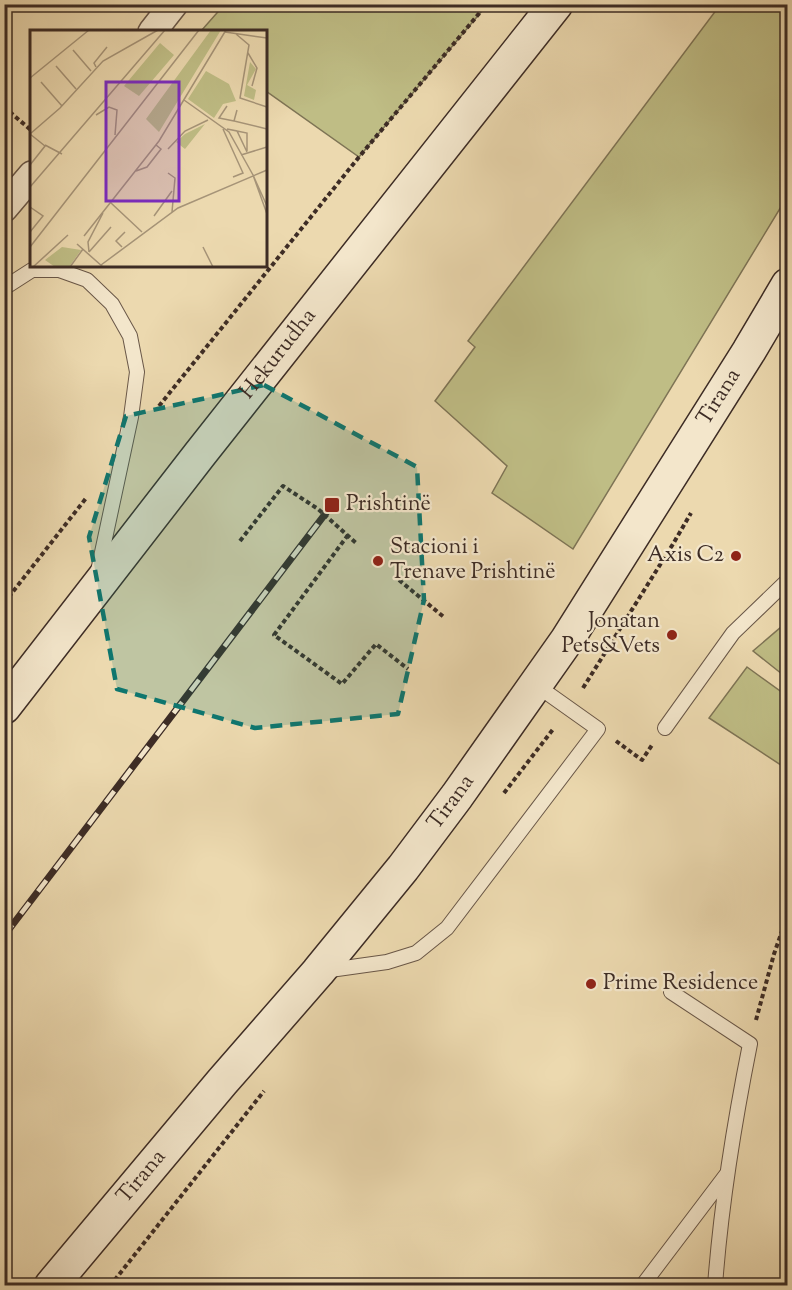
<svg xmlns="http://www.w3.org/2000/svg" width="792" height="1290" viewBox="0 0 792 1290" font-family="'Sorts Mill Goudy',serif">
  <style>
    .green { fill: #bfbd85; stroke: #7e7455; stroke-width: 1.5 }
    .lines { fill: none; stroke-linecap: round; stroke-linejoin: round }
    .service-casing { stroke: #695748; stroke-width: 16 }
    .minor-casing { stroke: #695748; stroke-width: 30 }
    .secondary-casing { stroke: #3d2c25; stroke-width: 36 }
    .path { stroke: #3d2c25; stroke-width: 4; stroke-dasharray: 4.5 3; stroke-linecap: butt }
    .service { stroke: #f3e6cb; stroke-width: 14 }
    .minor { stroke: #f3e6cb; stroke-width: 27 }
    .secondary { stroke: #f3e6cb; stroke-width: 33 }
    .rail-casing { stroke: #3d2c25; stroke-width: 7 }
    .rail { stroke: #f3e6cb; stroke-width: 4.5; stroke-dasharray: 14; stroke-linecap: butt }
    .marked { fill: #0f766e; fill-opacity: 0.2; stroke: #0f766e; stroke-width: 4.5; stroke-dasharray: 12 8; stroke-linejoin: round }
    .poi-dot { fill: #8f2418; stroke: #f3e6cb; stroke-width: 2 }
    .labels { text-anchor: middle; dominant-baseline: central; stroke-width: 4.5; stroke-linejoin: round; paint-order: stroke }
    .street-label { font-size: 22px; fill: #3d2c25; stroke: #f3e6cb }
    .poi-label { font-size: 22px; fill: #3d2c25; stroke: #f3e6cb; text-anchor: start }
    .inset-road { fill: none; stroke: #a69478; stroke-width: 1.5 }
    .view { fill: #7b2cbf; fill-opacity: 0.15; stroke: #7b2cbf; stroke-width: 3 }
    .inset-edge { fill: none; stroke: #3d2c25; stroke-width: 3 }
  </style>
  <rect width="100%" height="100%" fill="#ecd9af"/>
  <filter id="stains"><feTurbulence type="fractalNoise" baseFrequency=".00333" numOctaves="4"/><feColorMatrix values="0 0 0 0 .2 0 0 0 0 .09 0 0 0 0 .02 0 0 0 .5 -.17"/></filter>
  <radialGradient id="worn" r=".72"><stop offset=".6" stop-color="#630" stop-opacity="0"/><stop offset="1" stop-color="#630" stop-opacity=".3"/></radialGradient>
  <!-- green -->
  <g class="green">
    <path d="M 224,5 L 224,4 L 487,5 L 359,157 L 266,91 L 266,32 L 201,31 Z"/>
    <path d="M 720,5 L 787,5 L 787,197 L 573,549 L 492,493 L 507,466 L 435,401 L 475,347 L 468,341 Z"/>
    <path d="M 787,622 L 787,678 L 753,651 Z"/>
    <path d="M 747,667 L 787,696 L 787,769 L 709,718 Z"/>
  </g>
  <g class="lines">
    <!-- service casing -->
    <g class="service-casing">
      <g id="service">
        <path d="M 4,288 L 32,270 L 59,270 L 87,280 L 112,304 L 130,336 L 137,372 L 131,417 L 98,571"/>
        <path d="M 665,728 L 733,633 L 788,580"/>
        <path d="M 323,971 L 387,962 L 416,953 L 447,928 L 598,729 L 536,685"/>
        <path d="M 671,992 L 750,1044 C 734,1124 721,1204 715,1286"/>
        <path d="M 642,1286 L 726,1175"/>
      </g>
    </g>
    <!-- minor casing -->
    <g class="minor-casing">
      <g id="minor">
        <path d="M 152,32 L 174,4"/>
        <path d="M 4,208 L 32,175"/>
      </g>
    </g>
    <!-- secondary casing -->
    <g class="secondary-casing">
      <g id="secondary">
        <path id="s1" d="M 4,707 L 200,454 L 556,4"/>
        <path id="s2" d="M 51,1286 L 222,1082 L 318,972 L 403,868 L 457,796 L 567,640 L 749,351 L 788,285"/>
      </g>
    </g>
    <!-- path -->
    <g class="path">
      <path d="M 4,107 L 32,131"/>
      <path d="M 159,406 L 359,157 L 487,4"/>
      <path d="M 348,535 L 274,635 L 342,684 L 376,644 L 408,669"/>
      <path d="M 240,541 L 283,486 L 318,509 L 356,543"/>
      <path d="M 399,580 L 445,618"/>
      <path d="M 4,603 L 87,497"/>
      <path d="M 583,688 L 673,544 L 691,513"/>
      <path d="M 616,741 L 642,760 L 652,745"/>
      <path d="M 504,793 L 554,728"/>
      <path d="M 756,1020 L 774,954 L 788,914"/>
      <path d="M 110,1286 L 264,1091"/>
    </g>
    <!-- service -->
    <use href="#service" class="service"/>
    <!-- minor -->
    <use href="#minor" class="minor"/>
    <!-- secondary -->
    <use href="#secondary" class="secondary"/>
    <!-- rail casing -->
    <g class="rail-casing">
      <path id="rail" d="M 4,936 L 332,505"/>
    </g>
    <!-- rail -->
    <use href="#rail" class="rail"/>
  </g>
  <!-- marked area -->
  <path class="marked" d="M 264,385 L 417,467 L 424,600 L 398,714 L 255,728 L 117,689 L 89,537 L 126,416 Z"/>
  <!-- markers -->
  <g class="poi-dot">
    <rect x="324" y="497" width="16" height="16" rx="3"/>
    <circle cx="736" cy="556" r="6"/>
    <circle cx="378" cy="561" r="6"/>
    <circle cx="672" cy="635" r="6"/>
    <circle cx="591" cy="984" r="6"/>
  </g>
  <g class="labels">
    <!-- street labels -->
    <g class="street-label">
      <text stroke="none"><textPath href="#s1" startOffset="447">Hekurudha</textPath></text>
      <text stroke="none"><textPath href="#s2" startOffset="1114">Tirana</textPath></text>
      <text stroke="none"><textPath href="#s2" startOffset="628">Tirana</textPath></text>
      <text stroke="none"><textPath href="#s2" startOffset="142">Tirana</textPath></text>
    </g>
    <!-- poi labels -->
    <g class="poi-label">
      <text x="346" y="505">Prishtinë</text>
      <text x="390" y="548">Stacioni i<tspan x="390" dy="25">Trenave Prishtinë</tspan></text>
      <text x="724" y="556" text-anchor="end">Axis C2</text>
      <text x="660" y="622" text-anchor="end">Jonatan<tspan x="660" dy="25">Pets&amp;Vets</tspan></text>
      <text x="603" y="984">Prime Residence</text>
    </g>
  </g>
  <!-- overview -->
  <g transform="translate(30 30)">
    <rect width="237" height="237" fill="#ecd9af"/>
    <path d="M 181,0 L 191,0 L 129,102 L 116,89 ZM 130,13 L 144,25 L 109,66 L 94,56 ZM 220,32 L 226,39 L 217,55 L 226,60 L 224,70 L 214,66 ZM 176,41 L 199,54 L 206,71 L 193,74 L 184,88 L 158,69 ZM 175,94 L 155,119 L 146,112 L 155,104 ZM 32,217 L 51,220 L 39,237 L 25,237 L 15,230 Z" fill="#bfbd85"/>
    <path class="inset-road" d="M 195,2 L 237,8M 206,4 L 219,15 L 210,68 L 237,77M 43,20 L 61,41M 218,23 L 227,38 L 222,56M 26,36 L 46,59M 66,37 L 64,33 L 77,17M 0,48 L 59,0M 11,52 L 32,76M 154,70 L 199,102 L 223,145M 197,76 L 189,88 L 204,91M 207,80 L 204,91 L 237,99M 66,85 L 79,77 L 87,80 L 85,105M 193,99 L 213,143 L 203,147M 197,99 L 207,101 L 217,122M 207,101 L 217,103 L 217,121M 0,104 L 30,78 L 73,31 L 128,0M 0,104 L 15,116 L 0,135M 15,115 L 32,124M 138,119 L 155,101 L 178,90M 211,125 L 237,117M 106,141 L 117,137 L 131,119 L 126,115M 138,143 L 145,148 L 142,182M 223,145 L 237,184M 223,145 L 237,176M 0,157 L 135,0M 81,173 L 112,202M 0,177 L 13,186 L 0,202M 124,186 L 142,161M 54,206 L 129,111 L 196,0M 47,214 L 73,237M 0,217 L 169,0M 92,217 L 86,211 L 95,202M 173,217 L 183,237M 59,222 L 81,197M 59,222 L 58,212 L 73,183M 71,235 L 148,178 L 237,140M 3,237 L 38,205M 40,237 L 53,219"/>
    <path class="view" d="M 76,52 L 149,52 L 149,171 L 76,171 Z"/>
    <rect width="237" height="237" class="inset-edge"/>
  </g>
  <!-- margin -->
  <rect width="792" height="1290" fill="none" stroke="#ecd9af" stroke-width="24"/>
  <rect x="6" y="6" width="780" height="1278" fill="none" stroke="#3d2c25" stroke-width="3"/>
  <rect x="12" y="12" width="768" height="1266" fill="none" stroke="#3d2c25" stroke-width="1.5"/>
  <rect width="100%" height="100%" filter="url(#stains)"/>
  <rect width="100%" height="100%" fill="url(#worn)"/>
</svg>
